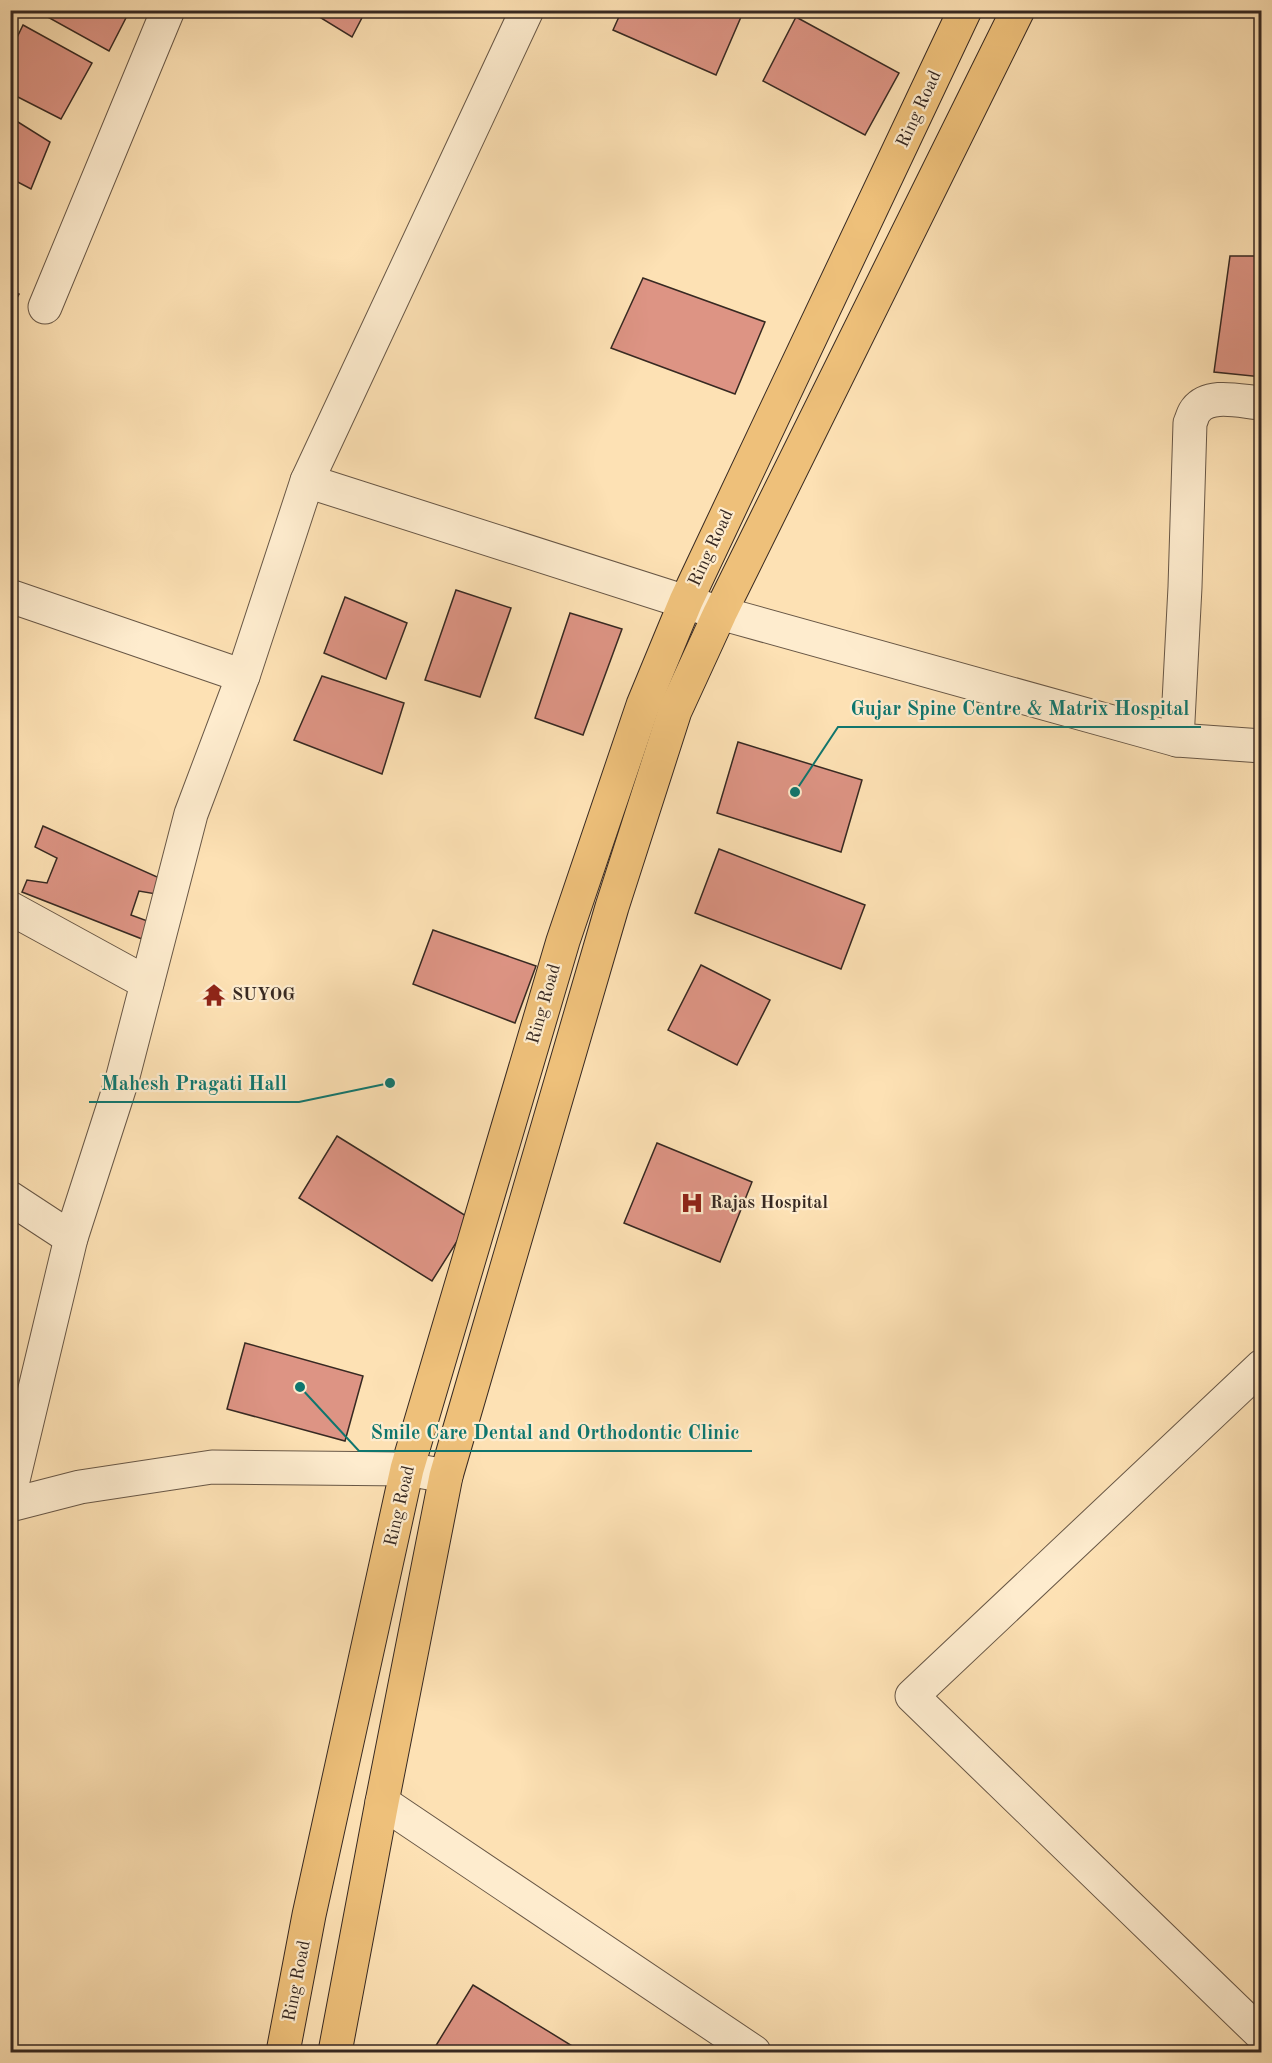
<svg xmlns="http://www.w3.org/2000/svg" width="1272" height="2063" viewBox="0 0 1272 2063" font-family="'Old Standard TT',serif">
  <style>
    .building { fill: #dd9484; stroke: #372922; stroke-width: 1.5 }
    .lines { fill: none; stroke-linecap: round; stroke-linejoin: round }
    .minor-casing { stroke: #685746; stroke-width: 35 }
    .major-casing { stroke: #372922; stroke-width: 35 }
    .minor { stroke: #feecce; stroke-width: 33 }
    .major { stroke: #eec07a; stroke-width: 33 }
    .labels { text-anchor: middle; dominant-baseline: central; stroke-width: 4.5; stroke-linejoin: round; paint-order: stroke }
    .street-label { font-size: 18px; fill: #372922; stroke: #feecce }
    .poi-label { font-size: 18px; font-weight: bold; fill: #372922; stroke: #feecce; text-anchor: start }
    .leader { fill: none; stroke: #0f766e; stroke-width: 2 }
    .callout-dot { fill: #0f766e; stroke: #feecce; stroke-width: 2 }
    .callout-label { font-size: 20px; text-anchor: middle; font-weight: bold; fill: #0f766e; stroke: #feecce; stroke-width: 4.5; stroke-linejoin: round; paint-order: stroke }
  </style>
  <rect width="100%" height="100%" fill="#fde1b4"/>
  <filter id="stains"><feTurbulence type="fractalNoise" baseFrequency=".00333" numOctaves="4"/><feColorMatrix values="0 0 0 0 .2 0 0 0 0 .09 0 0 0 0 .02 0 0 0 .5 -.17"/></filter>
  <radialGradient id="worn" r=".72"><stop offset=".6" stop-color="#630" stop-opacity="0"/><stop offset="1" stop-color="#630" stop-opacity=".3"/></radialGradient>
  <!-- building -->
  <g class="building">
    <path d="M 35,10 L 130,10 L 109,51 Z"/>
    <path d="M 308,10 L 366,10 L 352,37 Z"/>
    <path d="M 622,10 L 744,10 L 716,75 L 613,30 Z"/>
    <path d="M 796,17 L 899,73 L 865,135 L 763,81 Z"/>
    <path d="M 23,25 L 92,63 L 61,119 L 10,93 L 10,52 Z"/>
    <path d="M 10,117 L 50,142 L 31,189 L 10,178 Z"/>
    <path d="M 10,199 L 17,202 L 10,215 Z"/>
    <path d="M 1230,256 L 1262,256 L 1262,377 L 1214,372 Z"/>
    <path d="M 643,278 L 765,322 L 735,394 L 611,348 Z"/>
    <path d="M 10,290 L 19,294 L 10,311 Z"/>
    <path d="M 456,590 L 511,608 L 480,697 L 425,680 Z"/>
    <path d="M 345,597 L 407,623 L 386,679 L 324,653 Z"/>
    <path d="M 570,613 L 622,629 L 583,735 L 535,718 Z"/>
    <path d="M 322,676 L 404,703 L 382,774 L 294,740 Z"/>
    <path d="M 738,742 L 862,780 L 841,852 L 717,813 Z"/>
    <path d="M 43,826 L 164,880 L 156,894 L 139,891 L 131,915 L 153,923 L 142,939 L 22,892 L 27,880 L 47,883 L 57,858 L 35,847 Z"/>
    <path d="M 719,849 L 865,905 L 841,969 L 695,913 Z"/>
    <path d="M 433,930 L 536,966 L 515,1023 L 413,984 Z"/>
    <path d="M 701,965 L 770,1000 L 737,1065 L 668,1030 Z"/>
    <path d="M 337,1136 L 471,1219 L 432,1281 L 299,1198 Z"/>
    <path d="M 657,1143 L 752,1182 L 720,1262 L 624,1223 Z"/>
    <path d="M 245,1343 L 363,1376 L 345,1441 L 227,1409 Z"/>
    <path d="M 473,1985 L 582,2052 L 432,2052 Z"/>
  </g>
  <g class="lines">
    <!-- minor casing -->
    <g class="minor-casing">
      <g id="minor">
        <path d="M 45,307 L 168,10"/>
        <path d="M 307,481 L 720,613 L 1177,740 L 1262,746"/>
        <path d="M 10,596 L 243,676"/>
        <path d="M 1177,740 L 1185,587 L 1190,423 C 1192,419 1193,413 1196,410 C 1210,392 1242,402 1262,403"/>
        <path d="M 10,908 L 147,983"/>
        <path d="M 10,1198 L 71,1238"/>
        <path d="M 1262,1366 L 912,1696 L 1262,2035"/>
        <path d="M 10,1493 L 71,1238 L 122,1080 L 191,814 L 243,676 L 307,481 L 527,10"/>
        <path d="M 10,1505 L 80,1487 L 212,1467 L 407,1469 L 446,1476"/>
        <path d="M 382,1802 L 754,2052"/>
      </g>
    </g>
    <!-- major casing -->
    <g class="major-casing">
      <g id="major">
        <path d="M 283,2052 L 309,1915 L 407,1469 L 563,941 L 643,705 L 686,601 L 965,10"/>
        <path d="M 335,2052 L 382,1802 L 446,1476 L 612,907 L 675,711 L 720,613 L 1018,10"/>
      </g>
    </g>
    <!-- minor -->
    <use href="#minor" class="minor"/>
    <!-- major -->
    <use href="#major" class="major"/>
  </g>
  <!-- icons -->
  <defs>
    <g id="temple-bare" transform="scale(1.8)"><path d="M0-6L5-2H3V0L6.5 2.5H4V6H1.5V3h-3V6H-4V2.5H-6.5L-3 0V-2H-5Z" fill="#8f2418" stroke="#feecce" stroke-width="2.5" paint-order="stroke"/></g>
    <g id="hospital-bare" transform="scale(1.8)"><path d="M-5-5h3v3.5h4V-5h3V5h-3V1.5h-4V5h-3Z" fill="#8f2418" stroke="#feecce" stroke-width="2.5" paint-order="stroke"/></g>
  </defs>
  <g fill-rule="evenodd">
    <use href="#temple-bare" x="214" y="995"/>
    <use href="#hospital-bare" x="692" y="1203"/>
  </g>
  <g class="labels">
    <!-- street labels -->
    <g class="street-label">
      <text transform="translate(919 109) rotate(-65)">Ring Road</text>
      <text transform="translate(711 548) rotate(-65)">Ring Road</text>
      <text transform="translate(544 1004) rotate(-74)">Ring Road</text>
      <text transform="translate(400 1506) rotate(-77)">Ring Road</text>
      <text transform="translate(297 1981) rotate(-79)">Ring Road</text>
    </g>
    <!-- poi labels -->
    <g class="poi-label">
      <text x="232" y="995">SUYOG</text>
      <text x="710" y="1203">Rajas Hospital</text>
    </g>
  </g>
  <!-- callouts -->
  <path class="leader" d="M795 792L838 727H1201M390 1083L299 1102H89M300 1387L359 1451H752"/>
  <g class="callout-dot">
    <circle cx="795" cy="792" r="6"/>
    <circle cx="390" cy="1083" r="6"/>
    <circle cx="300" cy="1387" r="6"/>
  </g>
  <g class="callout-label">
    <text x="1020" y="715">Gujar Spine Centre &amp; Matrix Hospital</text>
    <text x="194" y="1090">Mahesh Pragati Hall</text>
    <text x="555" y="1439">Smile Care Dental and Orthodontic Clinic</text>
  </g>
  <!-- margin -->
  <rect width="1272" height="2063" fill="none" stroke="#fde1b4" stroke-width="36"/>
  <rect x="12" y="12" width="1248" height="2039" fill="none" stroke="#372922" stroke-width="3"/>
  <rect x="18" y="18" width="1236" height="2027" fill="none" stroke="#372922" stroke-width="1.5"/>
  <rect width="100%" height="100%" filter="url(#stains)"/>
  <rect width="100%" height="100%" fill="url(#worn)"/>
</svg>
